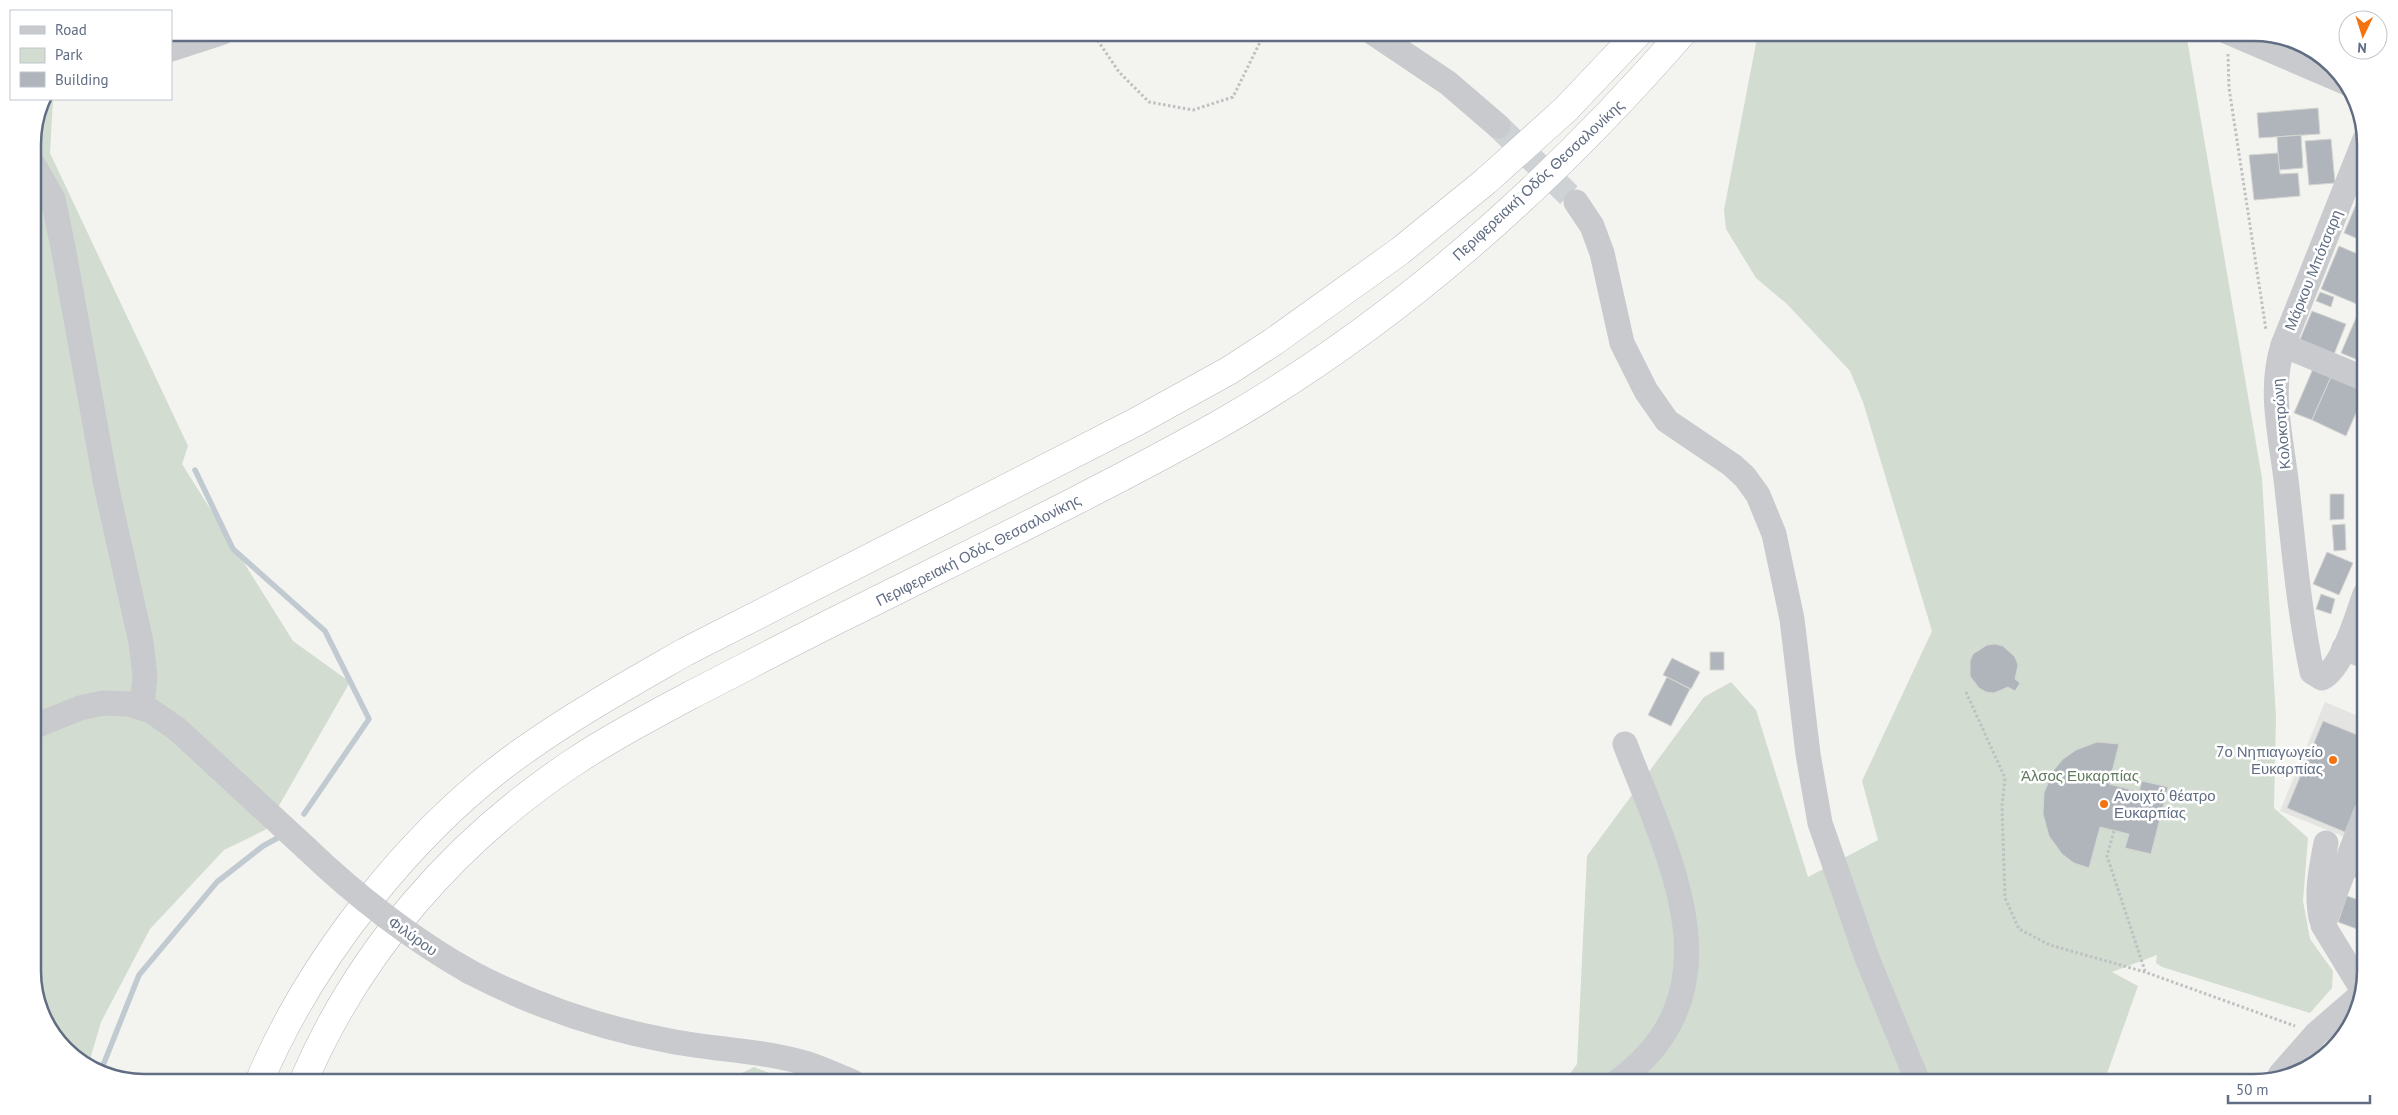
<svg xmlns="http://www.w3.org/2000/svg" width="2398" height="1115" viewBox="0 0 2398 1115" font-family="'PT Sans',sans-serif">
  <style>
    .built { fill: #e4e5e3 }
    .green { fill: #d2dcd0 }
    .lines { fill: none; stroke-linecap: round; stroke-linejoin: round }
    .stream { stroke: #c2cad1; stroke-width: 5.5 }
    .building { fill: #b0b5bc; stroke: #d5d5d2 }
    .minor-tunnel { stroke: #ced2d4; stroke-width: 25; stroke-dasharray: 25 12; stroke-linecap: butt }
    .highway-casing { stroke: #b7b9bd; stroke-width: 29 }
    .path { stroke: #bec0c2; stroke-width: 3; stroke-dasharray: 2.5 2.5; stroke-linecap: butt }
    .minor { stroke: #c8cace; stroke-width: 25 }
    .highway { stroke: #fff; stroke-width: 28 }
    .minor-bridge { stroke: #c8cace; stroke-width: 25 }
    .poi-dot { fill: #f47210; stroke: #fff; stroke-width: 2 }
    .labels { text-anchor: middle; dominant-baseline: central; stroke-width: 5; stroke-linejoin: round; paint-order: stroke }
    .street-label { font-size: 15px; fill: #606d83; stroke: #fff }
    .poi-label { font-size: 15px; fill: #606d83; stroke: #fff; text-anchor: end }
    .park-label { font-size: 15px; fill: #607a5f; stroke: #fff }
    .rim { fill: none; stroke: #606d83; stroke-width: 2.5 }
  </style>
  <rect width="100%" height="100%" fill="#f3f4ef"/>
  <!-- built -->
  <path class="built" d="M 2325,702 L 2365,719 L 2365,801 L 2350,839 L 2280,811 Z"/>
  <!-- green -->
  <g class="green">
    <path d="M 1758,33 L 2186,33 L 2262,478 L 2276,717 L 2274,808 L 2308,838 L 2303,901 L 2310,939 L 2333,971 L 2332,988 L 2310,1013 L 2162,967 L 2156,963 L 2157,955 L 2112,972 L 2138,986 L 2104,1082 L 1564,1082 L 1577,1064 L 1587,856 L 1704,697 L 1731,682 L 1756,710 L 1808,877 L 1878,840 L 1862,781 L 1932,631 L 1863,402 L 1850,371 L 1787,304 L 1756,278 L 1726,229 L 1724,210 Z"/>
    <path d="M 43,99 L 53,99 L 50,153 L 188,446 L 182,464 L 293,641 L 350,682 L 265,830 L 224,850 L 150,929 L 101,1022 L 89,1063 L 52,1033 L 33,978 L 33,137 Z"/>
    <path d="M 754,1067 L 791,1082 L 724,1082 Z"/>
  </g>
  <g class="lines">
    <!-- stream -->
    <g class="stream">
      <path d="M 195,470 L 233,549 L 325,631 L 369,719 L 304,814"/>
      <path d="M 100,1073 L 139,975 L 217,882 L 263,846 L 283,835"/>
    </g>
  </g>
  <!-- building -->
  <g class="building">
    <path d="M 2318,108 L 2320,134 L 2259,138 L 2257,113 Z"/>
    <path d="M 2301,135 L 2303,168 L 2279,170 L 2277,137 Z"/>
    <path d="M 2331,139 L 2335,183 L 2309,185 L 2305,141 Z"/>
    <path d="M 2278,153 L 2280,174 L 2298,173 L 2300,196 L 2254,200 L 2249,155 Z"/>
    <path d="M 2365,183 L 2365,242 L 2344,233 Z"/>
    <path d="M 2339,246 L 2365,257 L 2365,289 L 2359,305 L 2321,289 Z"/>
    <path d="M 2320,292 L 2334,297 L 2331,307 L 2316,301 Z"/>
    <path d="M 2312,311 L 2346,324 L 2333,357 L 2298,344 Z"/>
    <path d="M 2358,313 L 2365,316 L 2365,363 L 2341,353 Z"/>
    <path d="M 2315,364 L 2333,372 L 2312,420 L 2294,413 Z"/>
    <path d="M 2333,372 L 2365,386 L 2365,392 L 2346,436 L 2312,420 Z"/>
    <path d="M 2330,494 L 2344,494 L 2344,519 L 2330,520 Z"/>
    <path d="M 2345,524 L 2346,550 L 2334,551 L 2332,525 Z"/>
    <path d="M 2327,552 L 2353,563 L 2339,595 L 2313,584 Z"/>
    <path d="M 2321,594 L 2335,599 L 2331,614 L 2316,609 Z"/>
    <path d="M 1995,644 L 2003,646 L 2015,657 L 2018,665 L 2015,679 L 2020,683 L 2015,691 L 2008,687 L 1994,693 L 1986,692 L 1979,688 L 1970,676 L 1970,661 L 1973,654 L 1987,645 Z"/>
    <rect x="1710" y="652" width="14" height="18"/>
    <path d="M 1672,658 L 1700,672 L 1691,689 L 1663,675 Z"/>
    <path d="M 1667,677 L 1690,689 L 1671,726 L 1648,715 Z"/>
    <path d="M 2323,721 L 2365,738 L 2365,783 L 2345,832 L 2287,808 Z"/>
    <path d="M 2097,742 L 2119,744 L 2109,784 L 2139,792 L 2142,781 L 2168,787 L 2151,854 L 2125,848 L 2129,834 L 2100,827 L 2089,868 L 2074,863 L 2062,854 L 2049,836 L 2043,814 L 2044,793 L 2053,771 L 2063,759 L 2076,750 Z"/>
    <path d="M 2365,846 L 2365,881 L 2347,874 Z"/>
    <path d="M 2347,896 L 2365,902 L 2365,932 L 2338,922 Z"/>
  </g>
  <g class="lines">
    <!-- minor-tunnel -->
    <path class="minor-tunnel" d="M 1498,126 L 1576,202"/>
    <!-- highway casing -->
    <g class="highway-casing">
      <g id="highway">
        <path d="M 259,1082 C 311,958 415,826 526,749 C 577,713 631,683 685,652 L 1134,423 L 1230,370 L 1273,342 L 1400,251 L 1486,181 L 1566,109 L 1639,32"/>
        <path d="M 303,1082 C 359,951 455,841 574,762 C 611,737 650,717 689,696 C 742,669 794,641 847,615 C 971,553 1096,493 1218,425 C 1395,324 1549,186 1683,32"/>
      </g>
    </g>
    <!-- path -->
    <g class="path">
      <path d="M 1092,32 L 1119,72 L 1149,102 L 1193,110 L 1233,97 L 1265,32"/>
      <path d="M 2228,54 L 2229,88 L 2266,330"/>
      <path d="M 1966,692 L 2005,778 L 2002,806 L 2005,898 L 2019,929 L 2050,945 L 2145,972 L 2295,1026"/>
      <path d="M 2114,831 L 2107,856 L 2145,971"/>
    </g>
    <!-- minor -->
    <g class="minor">
      <path d="M 1372,32 L 1448,83 L 1498,126"/>
      <path d="M 2228,32 L 2347,83"/>
      <path d="M 171,49 L 223,32"/>
      <path d="M 2365,139 L 2283,345 C 2268,392 2282,440 2287,488 C 2294,550 2299,611 2312,672 L 2322,678 C 2343,667 2357,616 2365,594"/>
      <path d="M 33,164 L 53,199 L 63,247 L 106,485 L 141,642 L 145,676 L 142,707"/>
      <path d="M 1576,202 L 1592,226 L 1602,253 L 1622,343 L 1646,391 L 1667,421 L 1732,465 L 1745,477 L 1758,495 L 1774,534 L 1792,619 L 1808,754 L 1820,823 L 1867,958 L 1918,1082"/>
      <path d="M 2283,345 L 2365,379"/>
      <path d="M 2344,648 L 2365,656"/>
      <path d="M 33,727 L 80,708 L 103,703 L 129,704 L 151,711 L 177,729 L 306,848"/>
      <path d="M 2321,918 C 2316,892 2321,869 2326,843"/>
      <path d="M 470,972 C 533,1005 600,1028 670,1041 C 715,1050 763,1050 808,1064 C 823,1069 838,1076 853,1082"/>
      <path d="M 2362,989 L 2323,925 L 2365,814"/>
      <path d="M 2280,1075 L 2316,1034 L 2361,995"/>
      <path d="M 1617,1082 C 1742,991 1669,858 1625,744"/>
    </g>
    <!-- highway -->
    <use href="#highway" class="highway"/>
    <!-- minor-bridge -->
    <path class="minor-bridge" d="M 306,848 C 356,896 410,938 470,972"/>
  </g>
  <!-- markers -->
  <g class="poi-dot">
    <circle cx="2333" cy="760" r="5"/>
    <circle cx="2104" cy="804" r="5"/>
  </g>
  <g class="labels">
    <!-- street labels -->
    <g class="street-label">
      <text transform="translate(1538 180) rotate(-43)">Περιφερειακή Οδός Θεσσαλονίκης</text>
      <text transform="translate(2313 270) rotate(-68)">Μάρκου Μπότσαρη</text>
      <text transform="translate(2281 424) rotate(-95)">Κολοκοτρώνη</text>
      <text transform="translate(978 550) rotate(-27)">Περιφερειακή Οδός Θεσσαλονίκης</text>
      <text transform="translate(413 936) rotate(35)">Φιλύρου</text>
    </g>
    <!-- poi labels -->
    <g class="poi-label">
      <text x="2323" y="751">7ο Νηπιαγωγείο<tspan x="2323" dy="17">Ευκαρπίας</tspan></text>
      <text x="2114" y="795" text-anchor="start">Ανοιχτό θέατρο<tspan x="2114" dy="17">Ευκαρπίας</tspan></text>
    </g>
    <!-- park labels -->
    <g class="park-label">
      <text x="2080" y="775">Άλσος Ευκαρπίας</text>
    </g>
  </g>
  <!-- crop -->
  <path d="M0 0H2398V1115H0ZM144 41H2254A103 103 0 0 1 2357 144V971A103 103 0 0 1 2254 1074H144A103 103 0 0 1 41 971V144A103 103 0 0 1 144 41Z" fill="#fff" fill-rule="evenodd"/>
  <path class="rim" d="M144 41H2254A103 103 0 0 1 2357 144V971A103 103 0 0 1 2254 1074H144A103 103 0 0 1 41 971V144A103 103 0 0 1 144 41Z"/>
  <!-- legend -->
  <rect x="10" y="10" width="162" height="90" fill="#ffffff" stroke="#bfc5cd"/>
  <rect x="20" y="26" width="25" height="8" fill="#c8cace" stroke="#bfc5cd"/>
  <text x="55" y="35" font-size="15" fill="#606d83">Road</text>
  <rect x="20" y="48" width="25" height="15" fill="#d2dcd0" stroke="#bfc5cd"/>
  <text x="55" y="60" font-size="15" fill="#606d83">Park</text>
  <rect x="20" y="72" width="25" height="15" fill="#b0b5bc" stroke="#bfc5cd"/>
  <text x="55" y="85" font-size="15" fill="#606d83">Building</text>
  <!-- north arrow -->
  <g transform="translate(2363 35) rotate(184)"><circle r="24" fill="#ffffff" stroke="#bfc5cd"/>
  <path d="M0-4L9 19L0 12L-9 19Z" fill="#f47210"/>
  <text y="-8" font-size="14" font-weight="bold" text-anchor="middle" fill="#606d83">N</text>
  </g>
  <!-- scale -->
  <path d="M2228 1095v8h142v-8" fill="none" stroke="#606d83" stroke-width="2.5"/>
  <text x="2236" y="1095" font-size="15" fill="#606d83" stroke="#ffffff" stroke-width="4" paint-order="stroke">50 m</text>
</svg>
